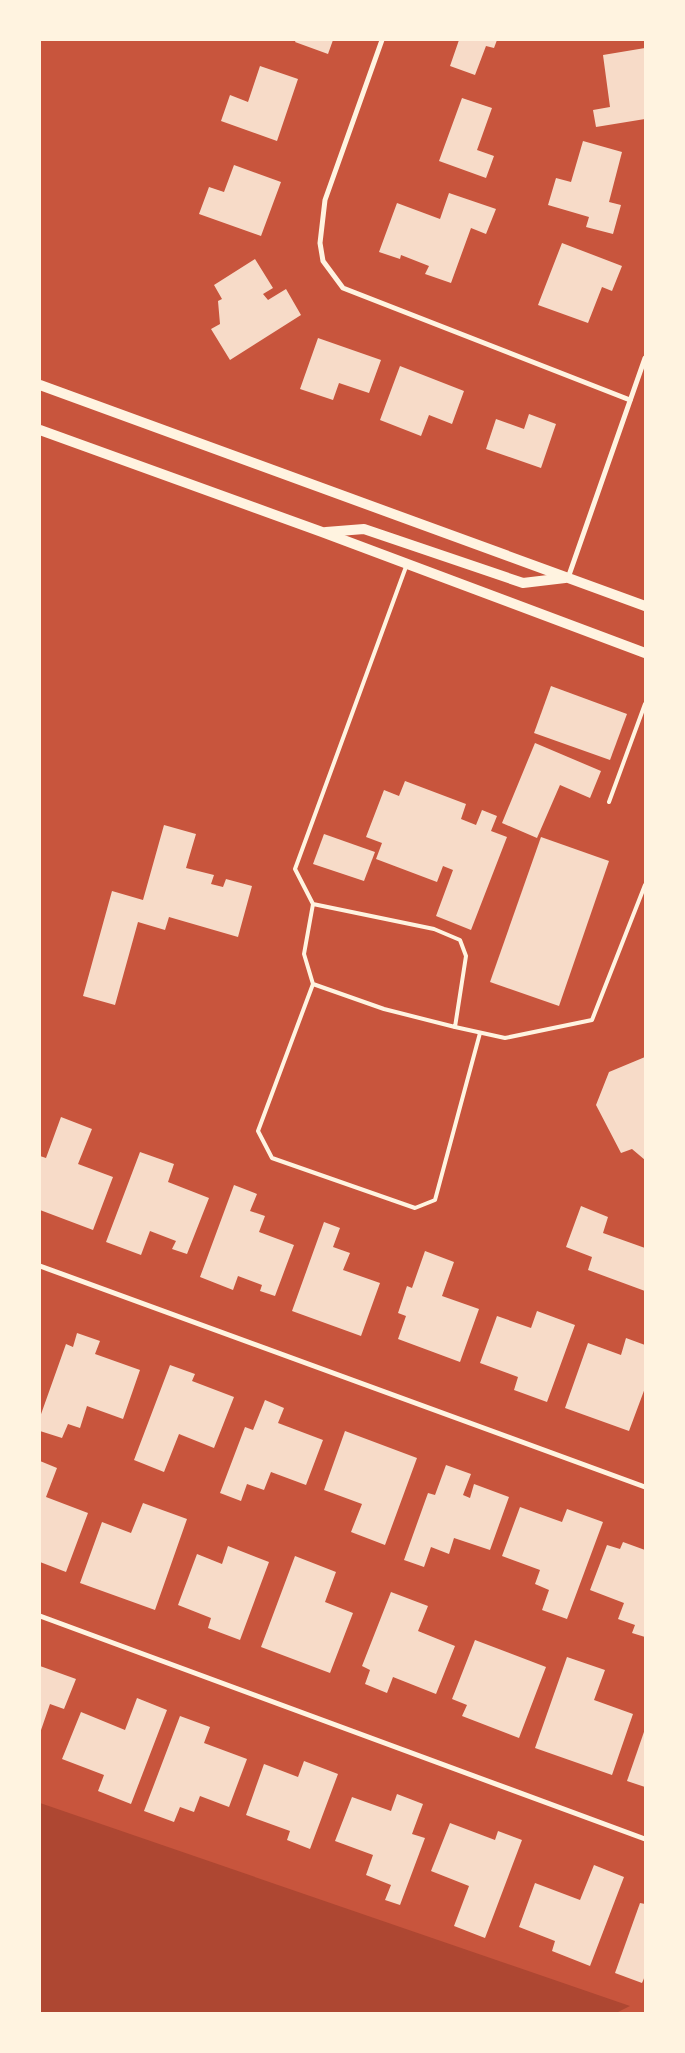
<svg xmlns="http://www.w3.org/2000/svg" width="685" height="2053" viewBox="0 0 685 2053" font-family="Bitter,serif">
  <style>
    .green { fill: #ae4732 }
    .building { fill: #f7dbc8 }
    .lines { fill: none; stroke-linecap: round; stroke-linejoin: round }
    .service { stroke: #fff3e0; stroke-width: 4 }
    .minor { stroke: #fff3e0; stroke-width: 5 }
    .secondary { stroke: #fff3e0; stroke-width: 10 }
  </style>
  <rect width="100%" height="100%" fill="#c8553d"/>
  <!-- green -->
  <path class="green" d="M 40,1803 L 630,2006 L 616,2013 L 40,2013 Z"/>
  <!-- building -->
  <g class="building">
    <path d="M 296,40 L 333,40 L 328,54 L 295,42 Z"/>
    <path d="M 459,40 L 497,40 L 494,48 L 486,46 L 475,75 L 450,66 Z"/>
    <path d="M 645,48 L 645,119 L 596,127 L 593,110 L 610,107 L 603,55 Z"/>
    <path d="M 260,66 L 298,79 L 277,141 L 221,121 L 230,95 L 248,102 Z"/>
    <path d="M 462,98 L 492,108 L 477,150 L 494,156 L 486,178 L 439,161 Z"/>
    <path d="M 583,141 L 622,152 L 609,202 L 621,205 L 613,234 L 586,227 L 589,217 L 548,205 L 556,178 L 571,182 Z"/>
    <path d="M 234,165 L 281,182 L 261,236 L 199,214 L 209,187 L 224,192 Z"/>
    <path d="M 449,193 L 496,209 L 486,234 L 471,228 L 451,283 L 425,274 L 429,266 L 401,255 L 400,259 L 379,252 L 397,203 L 440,219 Z"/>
    <path d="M 562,243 L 622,266 L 612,291 L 602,287 L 588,323 L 538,305 Z"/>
    <path d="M 255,259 L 273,288 L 263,294 L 268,300 L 286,289 L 301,315 L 230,360 L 211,329 L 220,324 L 218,301 L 222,299 L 214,285 Z"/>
    <path d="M 318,338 L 381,360 L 369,393 L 339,383 L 333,400 L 300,389 Z"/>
    <path d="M 400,366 L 464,391 L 452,424 L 429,415 L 421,436 L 380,420 Z"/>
    <path d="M 529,414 L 556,424 L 541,468 L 486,449 L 496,419 L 524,429 Z"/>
    <path d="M 551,686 L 627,714 L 610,760 L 534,733 Z"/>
    <path d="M 535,743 L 601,771 L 590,798 L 560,785 L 537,838 L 502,823 Z"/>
    <path d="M 405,781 L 466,804 L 461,819 L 476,825 L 482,810 L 497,816 L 491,831 L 507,837 L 471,930 L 436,916 L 453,870 L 443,866 L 437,882 L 376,859 L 382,843 L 366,837 L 384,790 L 399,796 Z"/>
    <path d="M 164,825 L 196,834 L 186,868 L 214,875 L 211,884 L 223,887 L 226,879 L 252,886 L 238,937 L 169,917 L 165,930 L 138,922 L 115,1005 L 83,996 L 112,891 L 143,900 Z"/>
    <path d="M 324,834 L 375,852 L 364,881 L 313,864 Z"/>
    <path d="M 541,837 L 609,861 L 559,1006 L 490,982 Z"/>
    <path d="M 645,1057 L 645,1160 L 632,1149 L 621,1153 L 596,1105 L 609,1072 Z"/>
    <path d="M 61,1117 L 92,1129 L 78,1164 L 113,1177 L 93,1230 L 40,1210 L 40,1156 L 46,1158 Z"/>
    <path d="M 140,1152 L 174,1164 L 168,1182 L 209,1198 L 187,1254 L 172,1249 L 176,1241 L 150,1231 L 141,1255 L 106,1242 Z"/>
    <path d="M 234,1185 L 257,1194 L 250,1211 L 265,1216 L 259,1232 L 294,1245 L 275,1296 L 260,1291 L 262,1285 L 238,1276 L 233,1290 L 200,1277 Z"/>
    <path d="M 581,1206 L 608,1217 L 603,1233 L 645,1248 L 645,1291 L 588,1270 L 592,1257 L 566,1247 Z"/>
    <path d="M 324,1222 L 340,1228 L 333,1247 L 350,1253 L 343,1270 L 380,1283 L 361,1336 L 292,1311 Z"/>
    <path d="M 425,1251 L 454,1262 L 442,1296 L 479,1309 L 460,1362 L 398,1339 L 406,1316 L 398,1313 L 407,1286 L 412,1288 Z"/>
    <path d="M 537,1311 L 575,1325 L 547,1402 L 514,1390 L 518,1377 L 480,1363 L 497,1316 L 531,1328 Z"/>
    <path d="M 77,1333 L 100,1341 L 95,1354 L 140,1370 L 123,1419 L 87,1406 L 80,1428 L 68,1424 L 62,1438 L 40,1431 L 40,1417 L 66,1344 L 73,1347 Z"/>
    <path d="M 626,1338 L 645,1345 L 645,1388 L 629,1431 L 565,1408 L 588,1343 L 621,1355 Z"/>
    <path d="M 170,1365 L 195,1374 L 192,1381 L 234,1397 L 214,1448 L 179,1434 L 164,1472 L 134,1460 Z"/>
    <path d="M 265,1400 L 284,1408 L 278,1423 L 323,1440 L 306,1485 L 271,1472 L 264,1490 L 247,1484 L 241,1501 L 220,1493 L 245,1427 L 253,1430 Z"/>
    <path d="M 345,1431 L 417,1458 L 385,1545 L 351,1532 L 362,1504 L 324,1490 Z"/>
    <path d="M 40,1461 L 57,1468 L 46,1497 L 88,1513 L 66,1572 L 40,1562 Z"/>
    <path d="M 446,1465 L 471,1474 L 463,1495 L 470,1498 L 474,1484 L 509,1497 L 490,1550 L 454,1538 L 449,1554 L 431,1547 L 424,1567 L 404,1560 L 428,1493 L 435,1495 Z"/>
    <path d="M 143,1503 L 187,1519 L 155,1610 L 80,1583 L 102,1522 L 131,1533 Z"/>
    <path d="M 520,1507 L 562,1522 L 567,1509 L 603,1522 L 567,1619 L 542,1610 L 549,1590 L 535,1584 L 540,1570 L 502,1556 Z"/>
    <path d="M 623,1542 L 645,1550 L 645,1637 L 632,1633 L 635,1625 L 618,1619 L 624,1603 L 590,1590 L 607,1545 L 620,1549 Z"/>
    <path d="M 228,1546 L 269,1562 L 240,1640 L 208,1628 L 211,1618 L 178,1605 L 197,1554 L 222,1564 Z"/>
    <path d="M 295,1556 L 336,1572 L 325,1602 L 353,1613 L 330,1673 L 261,1647 Z"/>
    <path d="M 391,1592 L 428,1606 L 418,1631 L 455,1646 L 436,1694 L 393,1677 L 387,1693 L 365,1684 L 370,1670 L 362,1666 Z"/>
    <path d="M 475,1640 L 546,1667 L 519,1738 L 462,1716 L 467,1705 L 452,1699 Z"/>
    <path d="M 567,1657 L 605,1670 L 594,1700 L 633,1714 L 612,1775 L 535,1748 Z"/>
    <path d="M 40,1666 L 76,1679 L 64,1709 L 50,1704 L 40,1733 Z"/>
    <path d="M 137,1698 L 167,1710 L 131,1804 L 98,1791 L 104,1775 L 62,1759 L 81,1712 L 125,1730 Z"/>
    <path d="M 180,1716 L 210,1727 L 204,1743 L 247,1759 L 229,1807 L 200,1796 L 194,1812 L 180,1807 L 174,1822 L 144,1811 Z"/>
    <path d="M 645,1729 L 645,1787 L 627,1781 Z"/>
    <path d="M 304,1761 L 338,1774 L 310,1849 L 287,1840 L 290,1831 L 246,1815 L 264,1764 L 298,1777 Z"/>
    <path d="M 397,1794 L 423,1804 L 412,1834 L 425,1838 L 400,1905 L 385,1900 L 391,1885 L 366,1875 L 373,1855 L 335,1841 L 352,1797 L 391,1811 Z"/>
    <path d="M 450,1823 L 495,1840 L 498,1831 L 522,1840 L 485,1938 L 454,1926 L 469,1886 L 431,1871 Z"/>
    <path d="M 594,1865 L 624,1877 L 590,1966 L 552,1951 L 555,1941 L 519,1927 L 535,1883 L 580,1900 Z"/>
    <path d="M 640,1903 L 645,1904 L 645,1976 L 642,1983 L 615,1973 Z"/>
  </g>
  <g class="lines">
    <!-- service -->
    <g class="service">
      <path d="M 609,802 L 645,704"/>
      <path d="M 313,904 L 304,954 L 313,984 L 384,1009 L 455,1027 L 466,956 L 460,940 L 434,929 L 313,904 L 295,869 L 407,564"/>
      <path d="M 313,984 L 258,1131 L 272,1158 L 415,1208 L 435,1200 L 480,1033"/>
      <path d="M 455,1027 L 505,1038 L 592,1020 L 645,885"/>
    </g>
    <!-- minor -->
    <g class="minor">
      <path d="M 382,40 L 325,200 L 320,243 L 323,261 L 343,288 L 630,400"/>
      <path d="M 568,578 L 645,358"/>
      <path d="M 40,1266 L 645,1487"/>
      <path d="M 40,1616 L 645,1839"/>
    </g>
    <!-- secondary -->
    <g class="secondary">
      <path d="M 40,385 L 645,606"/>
      <path d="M 40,430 L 322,532 L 645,653"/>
      <path d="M 326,532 L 364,529 L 523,583 L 565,578"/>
    </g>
  </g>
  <!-- border -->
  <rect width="685" height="2053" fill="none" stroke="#fff3e0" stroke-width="82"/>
</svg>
